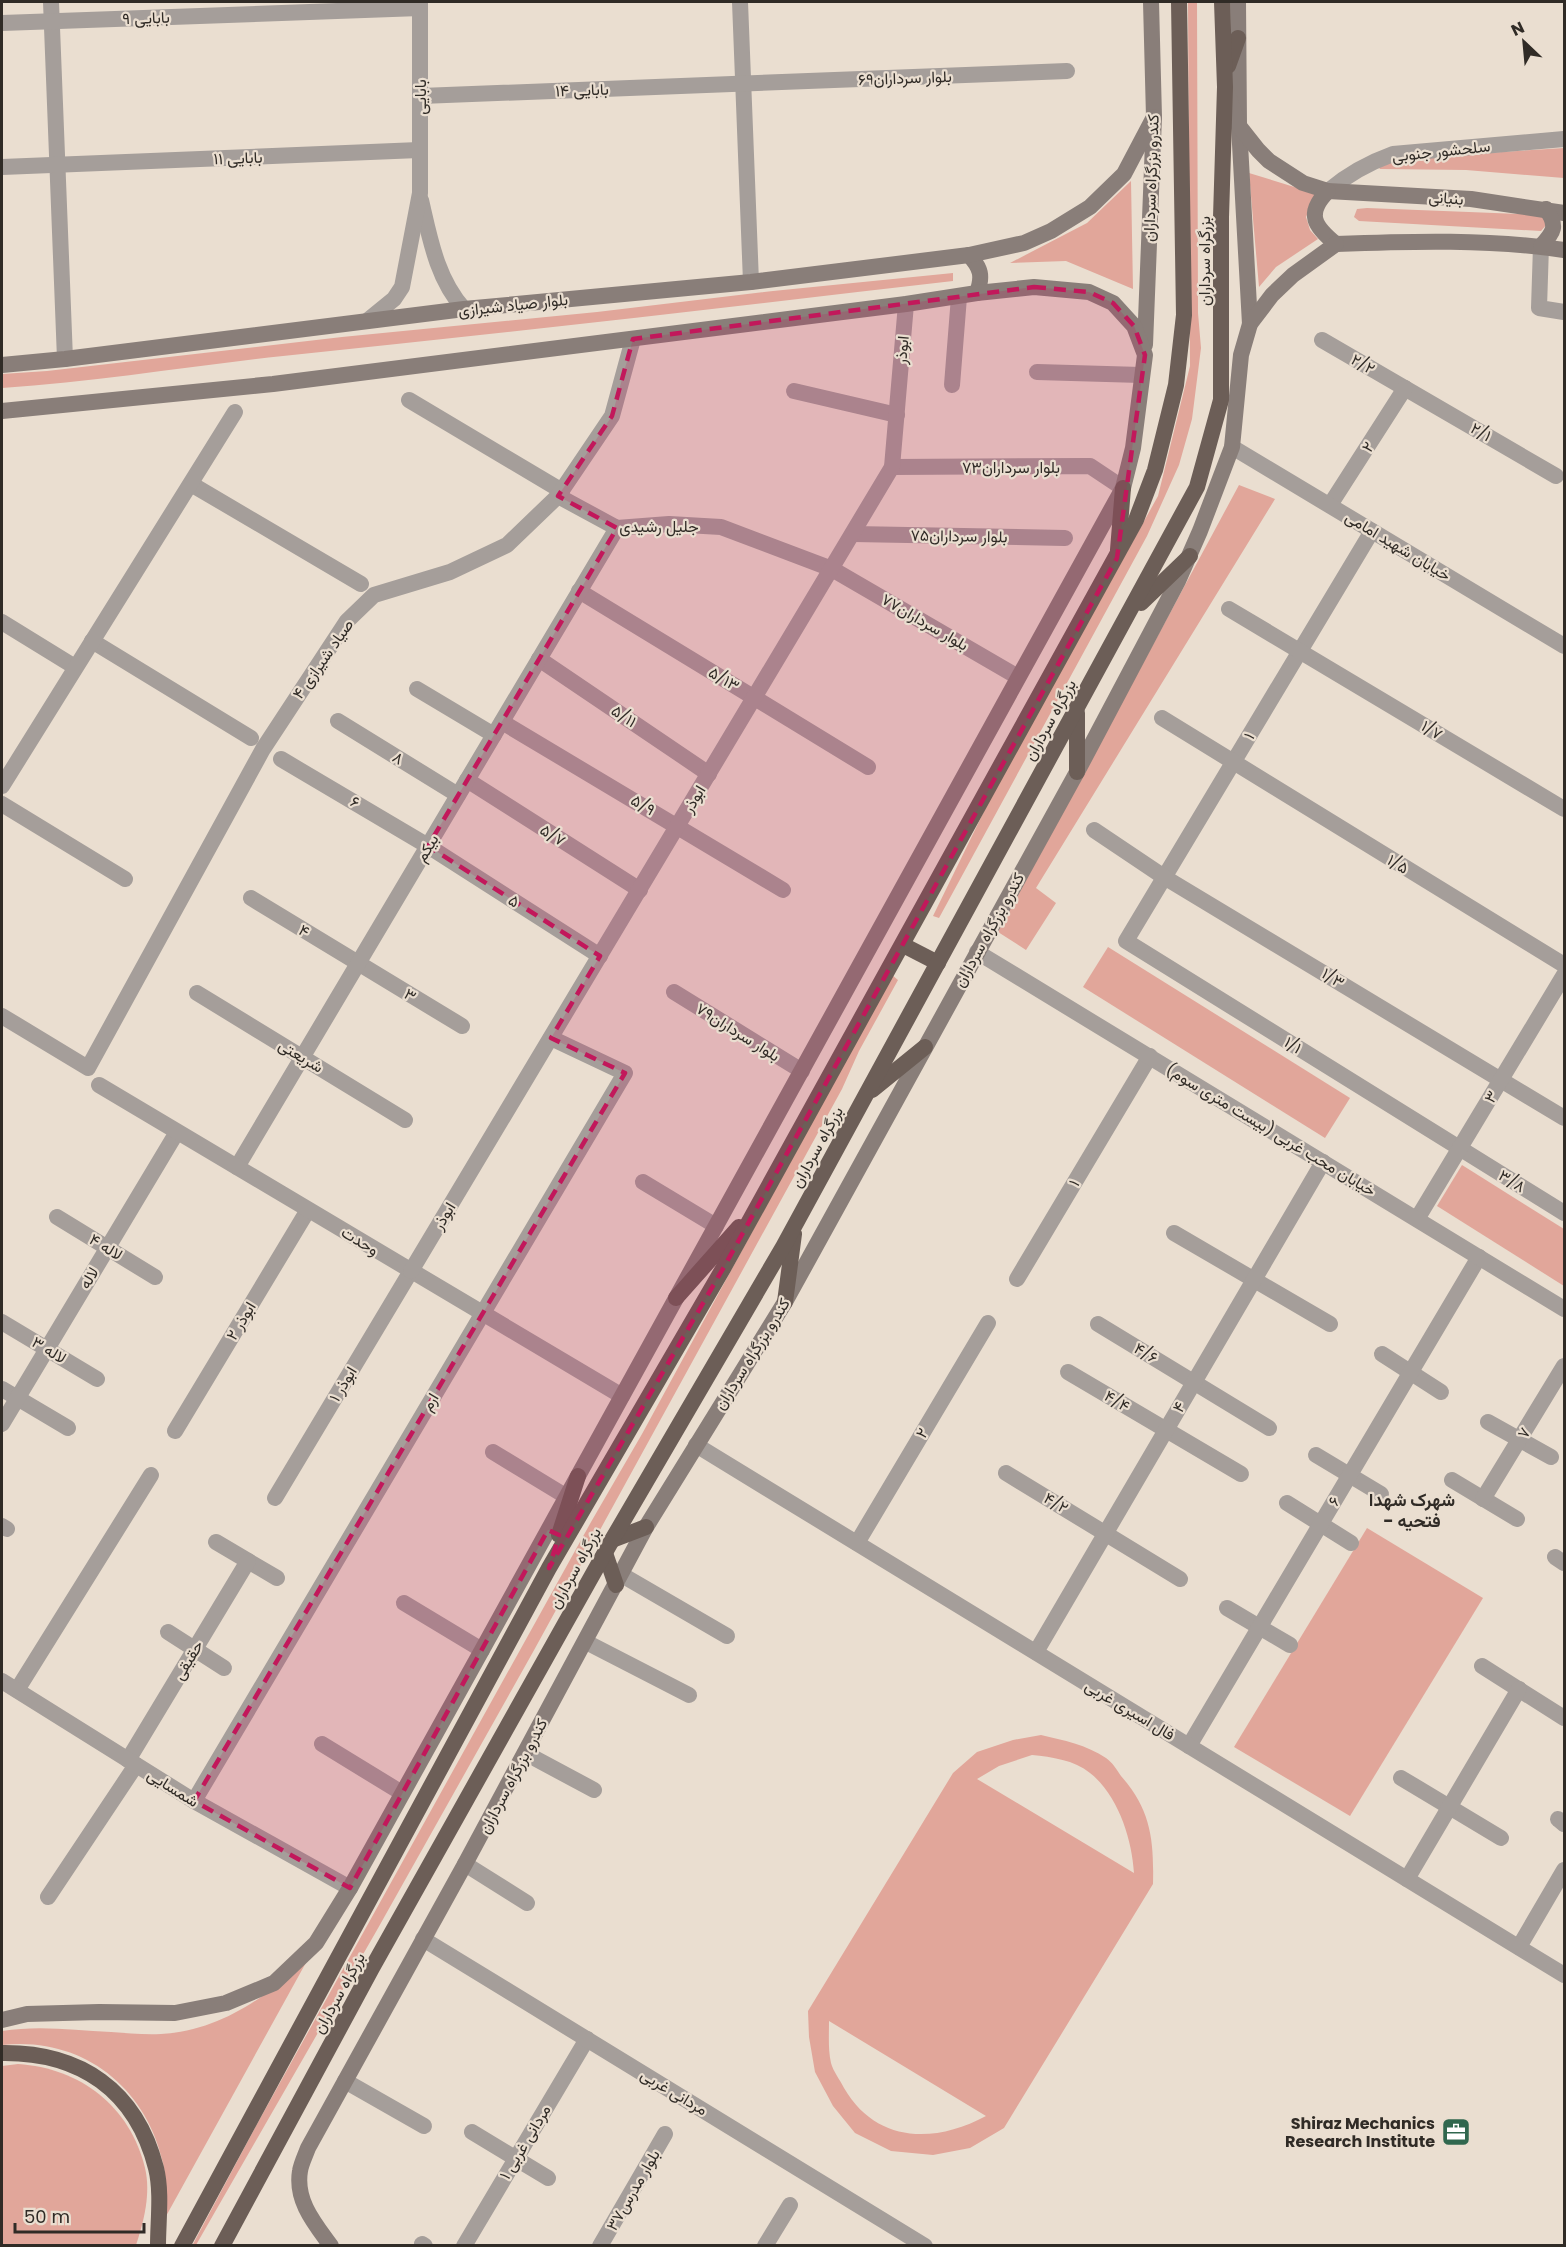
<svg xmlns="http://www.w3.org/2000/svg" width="1566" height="2247" viewBox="0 0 1566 2247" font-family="Poppins,Vazirmatn,sans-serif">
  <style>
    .green { fill: #e1a69a; fill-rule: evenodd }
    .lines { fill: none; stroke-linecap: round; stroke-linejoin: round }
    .minor { stroke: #a59e9a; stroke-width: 16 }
    .tertiary { stroke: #a59e9a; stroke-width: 16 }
    .secondary { stroke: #897e79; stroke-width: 16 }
    .trunk { stroke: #6c5e57; stroke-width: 16 }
    .marked { fill: #c2185b; fill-opacity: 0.2; stroke: #c2185b; stroke-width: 4.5; stroke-dasharray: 12 8; stroke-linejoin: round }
    .labels { text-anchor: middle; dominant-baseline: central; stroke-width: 4.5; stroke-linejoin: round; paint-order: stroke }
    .street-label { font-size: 16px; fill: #302b26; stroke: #eaded0 }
    .poi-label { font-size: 16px; font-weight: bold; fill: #302b26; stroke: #eaded0; text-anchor: end }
    .neighbourhood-label { font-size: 18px; font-weight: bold; fill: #302b26; stroke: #eaded0 }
  </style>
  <rect width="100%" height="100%" fill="#eaded0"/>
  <!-- green -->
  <g class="green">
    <path d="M 1188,2 L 1197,2 L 1198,313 L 1201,348 L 1192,419 L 1179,465 L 1147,536 L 939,918 L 933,916 L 992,795 L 1158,496 L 1190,366 Z"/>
    <path d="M 1564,148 L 1564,178 L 1466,170 L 1380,169 L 1375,162 L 1389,159 Z"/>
    <path d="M 1249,173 L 1317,194 L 1306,217 L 1310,230 L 1318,239 L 1276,267 L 1259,287 Z"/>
    <path d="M 1131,181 L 1133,289 L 1066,261 L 1010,263 L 1087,223 Z"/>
    <path d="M 1367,208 L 1543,215 L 1547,224 L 1541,231 L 1359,221 L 1354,217 L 1357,209 Z"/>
    <path d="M 953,273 L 953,281 C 730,307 507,333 283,356 C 190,366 96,382 2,388 L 2,374 L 47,371 L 342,337 L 597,312 L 773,291 Z"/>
    <path d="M 1239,485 L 1275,499 L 1036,888 L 1056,903 L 1026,950 L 998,932 Z"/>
    <path d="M 1108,947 L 1350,1098 L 1325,1138 L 1083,987 Z"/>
    <path d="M 892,975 L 898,980 L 859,1051 L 842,1089 L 533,1652 L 377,1930 L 196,2245 L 192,2246 L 256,2126 L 591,1522 L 642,1434 Z"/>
    <path d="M 1462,1165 L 1564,1229 L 1564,1286 L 1437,1206 Z"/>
    <path d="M 1367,1528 L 1483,1598 L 1350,1816 L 1234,1747 Z"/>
    <path d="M 1041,1735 C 1063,1740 1087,1745 1106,1758 C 1112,1762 1117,1770 1121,1776 C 1151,1810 1154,1840 1153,1884 L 1004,2128 L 970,2148 L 933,2155 L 891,2151 L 855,2133 L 833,2106 L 815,2072 L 809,2037 L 808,2011 L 953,1773 L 977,1752 L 1013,1740 ZM 1032,1755 C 1052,1757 1074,1760 1090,1773 C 1118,1795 1132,1839 1134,1873 L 977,1779 L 999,1766 ZM 829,2021 L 986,2116 C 934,2144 876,2143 844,2088 C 840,2080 833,2071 831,2063 C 828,2050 829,2035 829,2021 Z"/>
    <path d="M 308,1959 L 165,2218 C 165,2200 167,2180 163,2163 C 146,2086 81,2036 2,2045 L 2,2031 C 38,2025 74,2030 111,2032 C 127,2033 145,2035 161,2034 C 220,2031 266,1997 308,1959 Z"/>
    <path d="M 18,2064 C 80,2068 130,2106 145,2168 C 151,2193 144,2221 136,2245 L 2,2245 L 2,2066 Z"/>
  </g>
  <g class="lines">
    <!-- minor -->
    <g class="minor">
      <path d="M 51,2 L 65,359"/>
      <path d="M 740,2 L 751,282"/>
      <path d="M 2,23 L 420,8"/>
      <path d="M 421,96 L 1067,71"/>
      <path d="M 2,167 L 419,150"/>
      <path d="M 1541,246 L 1539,308 L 1564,312"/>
      <path d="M 1322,340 L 1556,476"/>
      <path d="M 1037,372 L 1141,375"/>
      <path d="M 952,385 L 959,297"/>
      <path d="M 794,391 L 897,415"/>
      <path d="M 409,400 L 562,491"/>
      <path d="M 892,467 L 1090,466 L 1123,488"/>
      <path d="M 191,484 L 361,584"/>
      <path d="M 558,496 L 617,528 L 669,524 L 721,527 L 832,569 L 1018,677"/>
      <path d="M 1330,505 L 1405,388"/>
      <path d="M 1372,531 L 1126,941 L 1564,1213"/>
      <path d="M 853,534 L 1065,538"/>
      <path d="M 579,591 L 868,767"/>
      <path d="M 1229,609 L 1564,809"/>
      <path d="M 2,622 L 75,667"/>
      <path d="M 92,641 L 251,738"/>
      <path d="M 539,659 L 709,774"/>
      <path d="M 417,689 L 494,735"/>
      <path d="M 1162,718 L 1564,965"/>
      <path d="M 338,721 L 458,795"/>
      <path d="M 502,722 L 783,890"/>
      <path d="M 281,759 L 428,846 L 600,956"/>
      <path d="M 467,780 L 640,890"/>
      <path d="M 2,786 L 235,412"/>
      <path d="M 2,804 L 125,879"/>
      <path d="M 1094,830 L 1164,877 L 1564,1118"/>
      <path d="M 251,898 L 462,1026"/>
      <path d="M 674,992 L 802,1071"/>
      <path d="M 197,993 L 405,1120"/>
      <path d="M 2,1016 L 88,1068 L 263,749 L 347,621 L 374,595 L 450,572 L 507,545 L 558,496 L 612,416 L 633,339"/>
      <path d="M 237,1167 L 617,528"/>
      <path d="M 643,1182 L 716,1226"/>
      <path d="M 57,1217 L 155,1277"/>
      <path d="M 1417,1219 L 1564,975"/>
      <path d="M 1174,1233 L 1330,1324"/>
      <path d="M 1017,1279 L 1150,1056"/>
      <path d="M 2,1322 L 97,1379"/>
      <path d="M 1098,1324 L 1269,1428"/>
      <path d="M 1382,1354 L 1441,1392"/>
      <path d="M 1068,1372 L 1241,1474"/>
      <path d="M 2,1389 L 68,1428"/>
      <path d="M 1488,1422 L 1551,1457"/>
      <path d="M 2,1424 L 177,1132"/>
      <path d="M 175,1431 L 308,1210"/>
      <path d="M 493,1452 L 567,1497"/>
      <path d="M 1316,1455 L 1381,1494"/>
      <path d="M 1006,1473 L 1180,1579"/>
      <path d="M 1452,1480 L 1517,1519"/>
      <path d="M 275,1498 L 411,1271"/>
      <path d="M 1483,1499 L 1564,1366"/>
      <path d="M 1287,1503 L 1351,1543"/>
      <path d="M 2,1526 L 7,1529"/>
      <path d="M 216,1542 L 277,1578"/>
      <path d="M 857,1543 L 988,1323"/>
      <path d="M 1555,1557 L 1564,1563"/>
      <path d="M 622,1575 L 727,1636"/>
      <path d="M 404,1603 L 482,1650"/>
      <path d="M 1227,1608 L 1290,1645"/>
      <path d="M 168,1632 L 224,1668"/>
      <path d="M 586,1642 L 689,1695"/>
      <path d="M 1036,1652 L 1323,1162"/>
      <path d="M 1482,1666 L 1564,1718"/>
      <path d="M 17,1690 L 151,1475"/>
      <path d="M 322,1744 L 402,1793"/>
      <path d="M 1189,1746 L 1479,1257"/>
      <path d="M 525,1753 L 594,1790"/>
      <path d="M 128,1760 L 248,1561"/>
      <path d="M 1401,1778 L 1501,1838"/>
      <path d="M 194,1801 L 625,1073 L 551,1038"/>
      <path d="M 1558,1819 L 1564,1824"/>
      <path d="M 465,1864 L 527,1903"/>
      <path d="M 1407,1879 L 1519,1689"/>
      <path d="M 48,1897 L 136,1765"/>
      <path d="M 1519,1947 L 1564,1870"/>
      <path d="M 345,2081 L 424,2126"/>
      <path d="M 472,2132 L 548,2178"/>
      <path d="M 422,2244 L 425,2246"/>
      <path d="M 464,2246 L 587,2039"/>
      <path d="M 600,2246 L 665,2134"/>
      <path d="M 765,2246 L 790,2205"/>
    </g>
    <!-- tertiary -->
    <g class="tertiary">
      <path d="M 1328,191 C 1348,174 1368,163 1393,154 L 1564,139"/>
      <path d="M 421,200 C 430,239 437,279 464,309"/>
      <path d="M 367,321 L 394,299 L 402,287 L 420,193 L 420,2"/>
      <path d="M 1232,447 L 1564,646"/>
      <path d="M 977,952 L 1564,1309"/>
      <path d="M 99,1085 L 622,1396"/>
      <path d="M 411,1271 L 892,467 L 906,304"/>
      <path d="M 696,1445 L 1564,1975"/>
      <path d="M 2,1681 L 194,1801 L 350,1888"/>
      <path d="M 423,1939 L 925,2246"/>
    </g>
    <!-- secondary -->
    <g class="secondary">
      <path d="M 1238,2 L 1239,126 L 1250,324"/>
      <path d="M 1225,87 L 1239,126 L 1258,150 L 1269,161 L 1303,183 L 1328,191 L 1471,199 L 1564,213"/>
      <path d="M 1328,191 C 1305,214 1315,227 1336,244"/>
      <path d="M 1336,244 C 1412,241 1490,239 1564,250"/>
      <path d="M 1541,246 C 1554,232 1558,226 1546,209"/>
      <path d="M 969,255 C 981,268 983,276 977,293"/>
      <path d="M 1145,345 L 1154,117 L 1151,2"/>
      <path d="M 2,365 L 65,359 L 464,309 L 751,282 L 969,255 L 1024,243 L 1051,231 L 1090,207 L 1124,174 L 1154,117"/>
      <path d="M 2,411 L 273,384 L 906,304 L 977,293 L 1034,287 L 1089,292 L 1113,303 L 1134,326 L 1145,355 L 1133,448 L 1123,488 L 482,1650 L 350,1888 L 316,1943 L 274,1983 L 226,2003 L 175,2013 L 99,2012 L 27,2014 L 2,2020"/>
      <path d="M 331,2246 C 315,2224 295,2201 300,2171 C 301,2164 305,2156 308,2148 L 465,1864 L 646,1527 L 785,1302 L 1077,772 L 1178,581 L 1200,531 L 1232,447 L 1241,355 L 1250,324 L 1272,295 L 1293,275 L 1336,244"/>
    </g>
    <!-- trunk -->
    <g class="trunk">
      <path d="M 1228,66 L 1238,38"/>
      <path d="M 1118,550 L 1123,488"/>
      <path d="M 1141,603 L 1190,556"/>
      <path d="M 1077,772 L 1077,713"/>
      <path d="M 903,945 L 938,963"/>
      <path d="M 872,1090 L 925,1047"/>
      <path d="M 676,1298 L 739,1227"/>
      <path d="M 785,1302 L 794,1234"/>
      <path d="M 559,1535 L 578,1476"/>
      <path d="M 612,1540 L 646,1527"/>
      <path d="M 605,1553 L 616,1585"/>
      <path d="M 2,2053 C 80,2052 136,2090 156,2168 C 162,2192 158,2221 158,2246"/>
      <path d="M 182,2246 L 549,1568 L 724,1267 L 1136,520 L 1155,470 L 1176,385 L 1184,315 L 1179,2"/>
      <path d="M 222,2246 L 372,1968 L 612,1540 L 783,1247 L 1197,487 L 1221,400 L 1221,217 L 1225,87 L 1222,2"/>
    </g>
  </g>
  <!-- marked area -->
  <path class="marked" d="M 1034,287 L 1089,292 L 1113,303 L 1134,326 L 1145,355 L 1117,558 L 724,1267 L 549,1568 L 559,1535 L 548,1530 L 350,1888 L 194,1801 L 625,1073 L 551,1038 L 600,956 L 428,846 L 617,528 L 558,496 L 612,416 L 633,339 Z"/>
  <!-- icons -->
  <defs>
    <g id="office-square" transform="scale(1.5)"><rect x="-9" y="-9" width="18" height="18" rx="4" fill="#30674e" stroke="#eaded0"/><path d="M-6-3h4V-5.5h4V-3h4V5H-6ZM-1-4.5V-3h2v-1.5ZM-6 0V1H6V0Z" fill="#fff"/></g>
  </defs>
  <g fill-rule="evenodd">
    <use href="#office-square" x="1456" y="2132"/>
  </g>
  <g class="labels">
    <!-- street labels -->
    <g class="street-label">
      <text transform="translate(146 18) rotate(-2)">بابایی ۹</text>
      <text transform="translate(905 78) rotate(-2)">بلوار سرداران۶۹</text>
      <text transform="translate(582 90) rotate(-2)">بابایی ۱۴</text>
      <text transform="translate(420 97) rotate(-90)">بابایی</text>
      <text transform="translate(1441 151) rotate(-6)">سلحشور جنوبی</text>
      <text transform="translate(238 158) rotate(-2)">بابایی ۱۱</text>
      <text transform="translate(1151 178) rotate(-88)">کندرو بزرگراه سرداران</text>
      <text transform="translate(1446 198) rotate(4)">بنیانی</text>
      <text transform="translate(1204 261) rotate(-90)">بزرگراه سرداران</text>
      <text transform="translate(513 305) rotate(-6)">بلوار صیاد شیرازی</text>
      <text transform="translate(902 350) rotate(-85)">ابوذر</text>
      <text transform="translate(1363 364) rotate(30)">۲/۲</text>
      <text transform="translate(1481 432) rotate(30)">۲/۱</text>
      <text transform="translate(1368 447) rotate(-57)">۲</text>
      <text x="1011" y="467">بلوار سرداران۷۳</text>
      <text x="659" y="526">جلیل رشیدی</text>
      <text transform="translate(959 536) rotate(1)">بلوار سرداران۷۵</text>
      <text transform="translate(1398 546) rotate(31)">خیابان شهید امامی</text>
      <text transform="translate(925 622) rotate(30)">بلوار سرداران۷۷</text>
      <text transform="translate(323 659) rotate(-55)">صیاد شیرازی ۴</text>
      <text transform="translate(724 679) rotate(31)">۵/۱۳</text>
      <text transform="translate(624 716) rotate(34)">۵/۱۱</text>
      <text transform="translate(1050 720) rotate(-61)">بزرگراه سرداران</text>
      <text transform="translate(1432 730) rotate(31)">۱/۷</text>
      <text transform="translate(1249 736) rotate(-59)">۱</text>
      <text transform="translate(398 758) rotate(31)">۸</text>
      <text transform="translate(694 799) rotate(-59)">ابوذر</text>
      <text transform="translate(355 802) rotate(30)">۶</text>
      <text transform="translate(643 805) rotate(31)">۵/۹</text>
      <text transform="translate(553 835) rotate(32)">۵/۷</text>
      <text transform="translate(427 848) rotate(-59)">بیکم</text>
      <text transform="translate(1398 864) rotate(31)">۱/۵</text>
      <text transform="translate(514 901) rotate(33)">۵</text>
      <text transform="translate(989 930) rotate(-61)">کندرو بزرگراه سرداران</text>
      <text transform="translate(304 931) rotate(31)">۴</text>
      <text transform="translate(1333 978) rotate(31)">۱/۳</text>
      <text transform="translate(410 995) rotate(31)">۳</text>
      <text transform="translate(738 1032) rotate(32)">بلوار سرداران۷۹</text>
      <text transform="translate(1293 1045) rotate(32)">۱/۱</text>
      <text transform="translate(301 1056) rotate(31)">شریعتی</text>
      <text transform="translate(1491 1097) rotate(-59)">۳</text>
      <text transform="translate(1271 1130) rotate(31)">خیابان محب غربی (بیست متری سوم)</text>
      <text transform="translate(817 1147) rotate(-61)">بزرگراه سرداران</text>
      <text transform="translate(1512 1181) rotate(31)">۳/۸</text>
      <text transform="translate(1074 1183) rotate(-59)">۱</text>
      <text transform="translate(444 1216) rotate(-59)">ابوذر</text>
      <text transform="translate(360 1241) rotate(31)">وحدت</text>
      <text transform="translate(106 1247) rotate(31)">لاله ۴</text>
      <text transform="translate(89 1278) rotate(-59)">لاله</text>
      <text transform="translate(241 1321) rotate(-59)">ابوذر ۲</text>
      <text transform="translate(49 1350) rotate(31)">لاله ۳</text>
      <text transform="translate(1146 1353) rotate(31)">۴/۶</text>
      <text transform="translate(752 1354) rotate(-58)">کندرو بزرگراه سرداران</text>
      <text transform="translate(343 1384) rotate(-59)">ابوذر ۱</text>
      <text transform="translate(1117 1401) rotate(31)">۴/۴</text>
      <text transform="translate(430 1402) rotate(-59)">ارم</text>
      <text transform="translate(1179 1407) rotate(-60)">۴</text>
      <text transform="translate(922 1433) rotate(-59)">۲</text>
      <text transform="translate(1524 1433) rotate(-59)">۷</text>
      <text transform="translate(1334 1501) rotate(-59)">۶</text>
      <text transform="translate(1056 1503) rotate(31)">۴/۲</text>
      <text transform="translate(575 1568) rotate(-61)">بزرگراه سرداران</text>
      <text transform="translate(188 1660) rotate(-59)">حقیقی</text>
      <text transform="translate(1130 1710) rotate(31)">فال اسیری غربی</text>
      <text transform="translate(513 1776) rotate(-62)">کندرو بزرگراه سرداران</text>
      <text transform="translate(173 1788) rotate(32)">شمسایی</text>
      <text transform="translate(339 1993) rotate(-61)">بزرگراه سرداران</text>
      <text transform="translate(674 2092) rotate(31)">مردانی غربی</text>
      <text transform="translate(525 2142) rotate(-59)">مردانی غربی ۱</text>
      <text transform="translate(633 2190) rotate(-60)">بلوار مدرس۳۷</text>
    </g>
    <!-- poi labels -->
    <g class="poi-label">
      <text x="1435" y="2123">Shiraz Mechanics<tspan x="1435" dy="18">Research Institute</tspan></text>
    </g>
    <!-- neighbourhood labels -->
    <g class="neighbourhood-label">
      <text x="1412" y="1499">شهرک شهدا<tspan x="1412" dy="21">- فتحیه</tspan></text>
    </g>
  </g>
  <!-- border -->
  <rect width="1566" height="2247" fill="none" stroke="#302b26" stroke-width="6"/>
  <!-- north arrow -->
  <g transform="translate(1524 42) rotate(334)" stroke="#eaded0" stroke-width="4.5" paint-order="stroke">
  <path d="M0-4.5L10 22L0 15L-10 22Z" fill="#302b26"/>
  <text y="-9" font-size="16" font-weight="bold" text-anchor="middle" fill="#302b26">N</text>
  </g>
  <!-- scale -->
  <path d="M15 2223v9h129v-9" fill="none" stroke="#302b26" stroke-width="3"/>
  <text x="24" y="2223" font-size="18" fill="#302b26" stroke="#eaded0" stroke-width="4.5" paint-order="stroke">50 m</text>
</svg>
